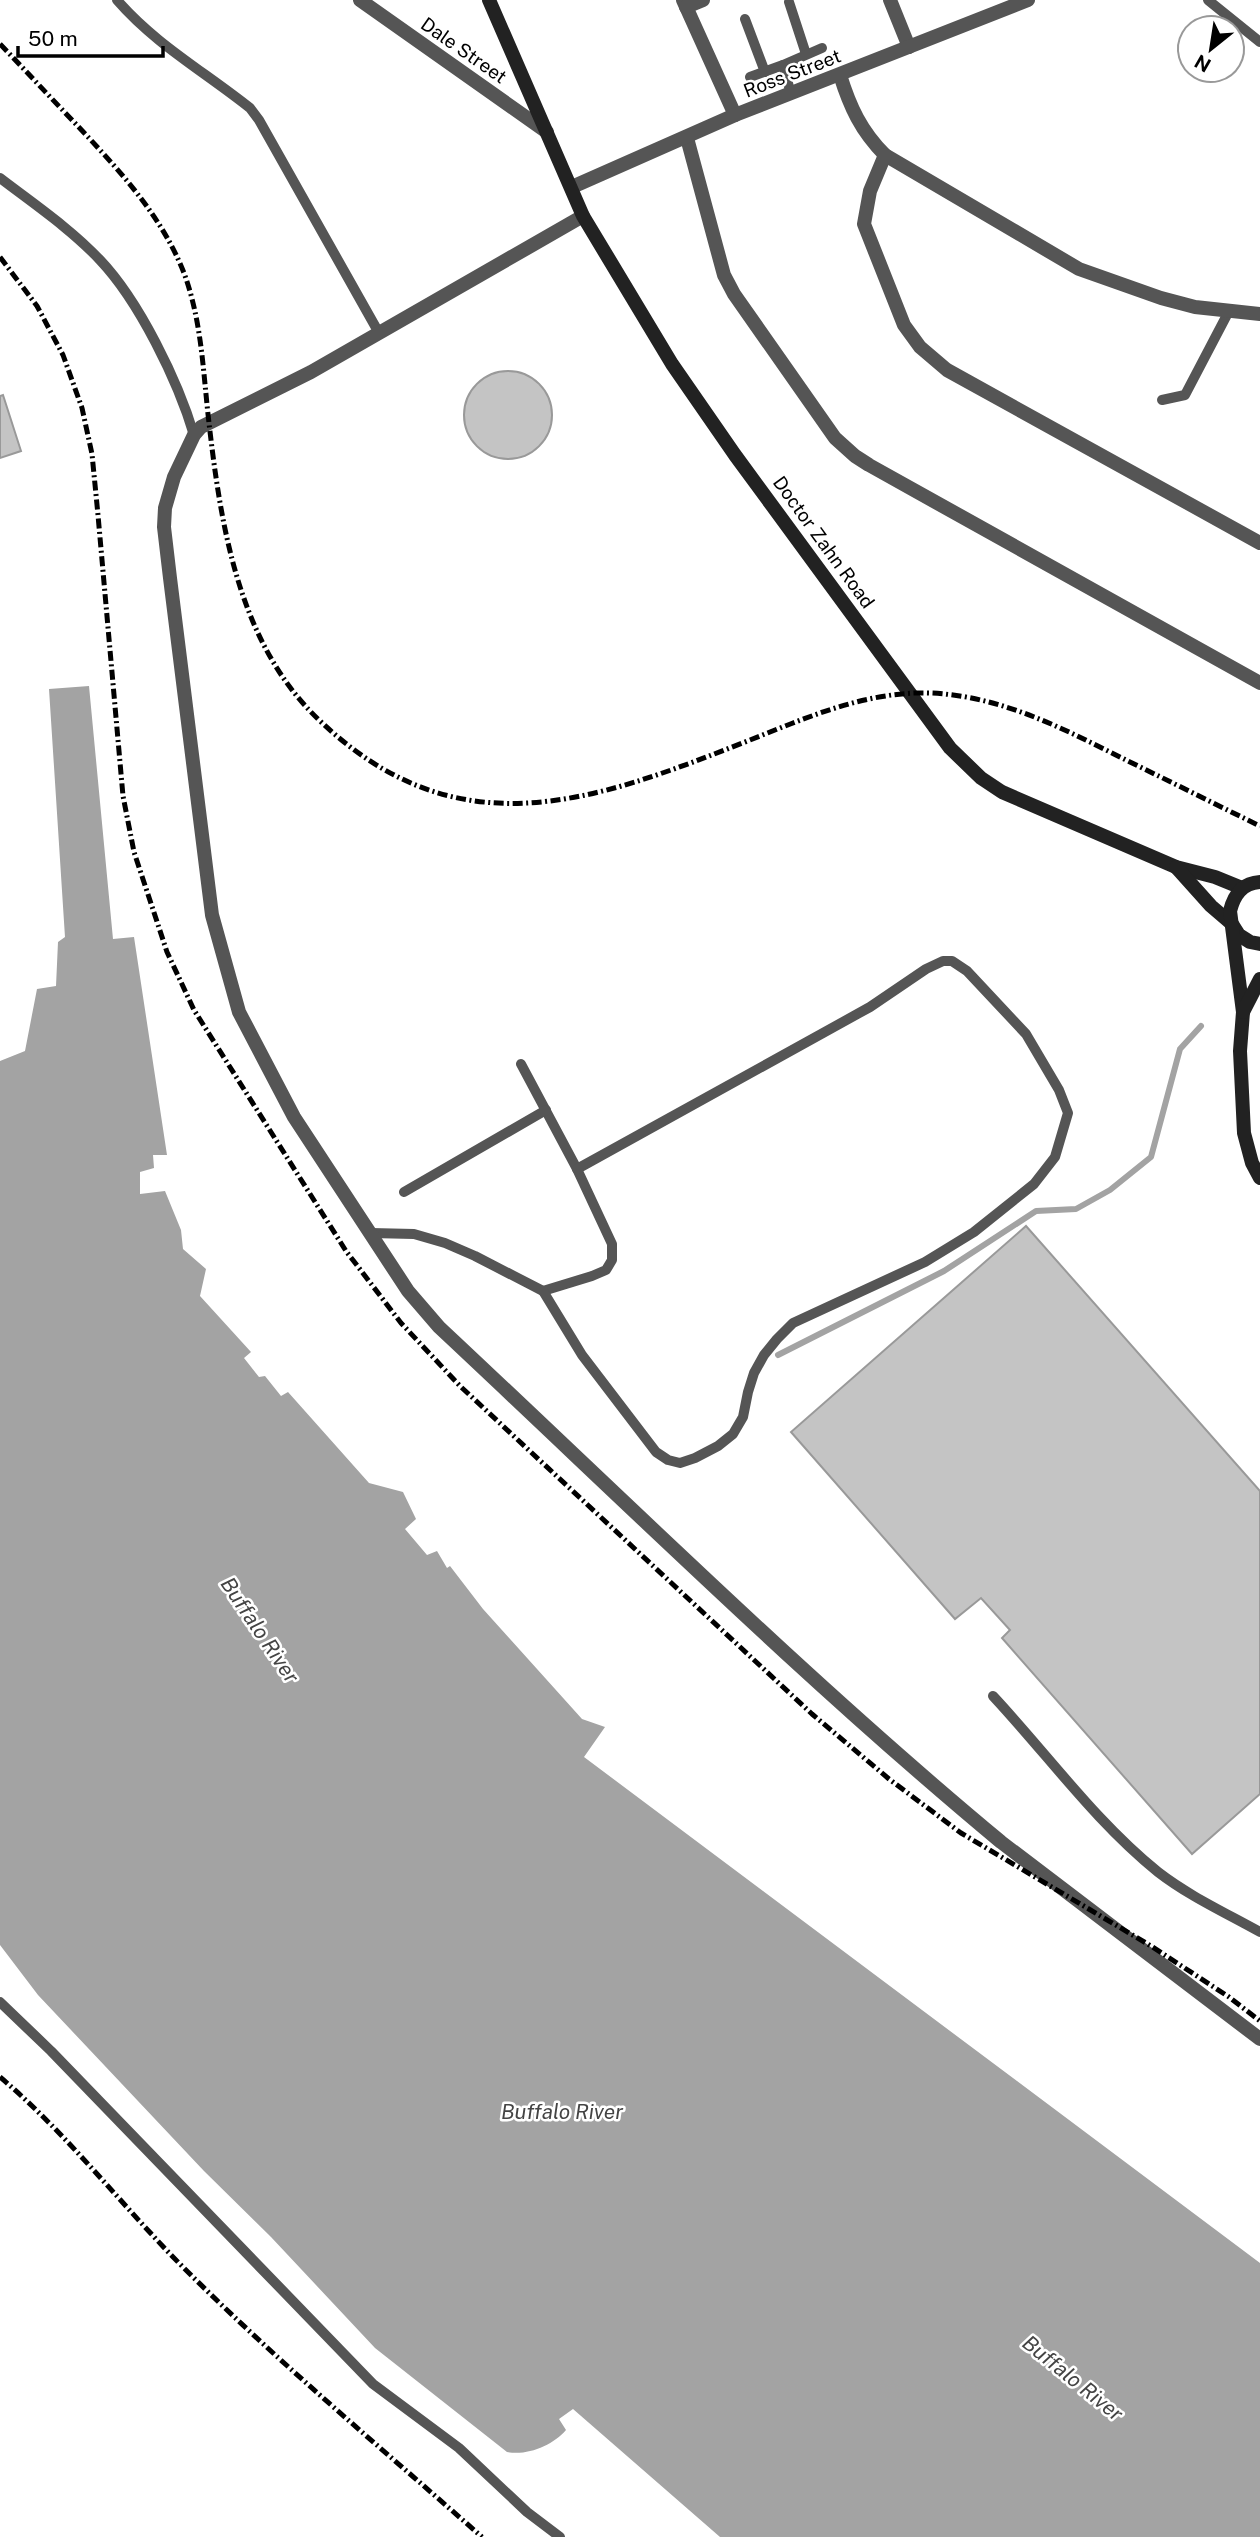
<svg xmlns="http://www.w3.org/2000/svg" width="1260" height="2537" viewBox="0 0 1260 2537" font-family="'Public Sans',sans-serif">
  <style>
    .water { fill: #a3a3a3 }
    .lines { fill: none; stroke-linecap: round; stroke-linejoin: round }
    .stream { stroke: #a3a3a3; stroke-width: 6 }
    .building { fill: #c4c4c4; stroke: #999; stroke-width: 2 }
    .lane { stroke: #555; stroke-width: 10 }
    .street { stroke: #555; stroke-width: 14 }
    .secondary { stroke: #222; stroke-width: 14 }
    .rail { stroke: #000; stroke-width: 5; stroke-dasharray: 10 3.5 2 3.5; stroke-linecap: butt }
    .labels { text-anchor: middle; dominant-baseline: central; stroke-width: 5; stroke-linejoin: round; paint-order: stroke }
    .street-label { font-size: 19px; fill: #000; stroke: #fff }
    .water-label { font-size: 21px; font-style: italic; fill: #444; stroke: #fff }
  </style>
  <rect width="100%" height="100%" fill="#fff"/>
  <!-- water -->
  <path class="water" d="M 89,686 L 113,939 L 134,937 L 167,1155 L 153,1155 L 154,1168 L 140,1172 L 140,1194 L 165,1191 L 181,1230 L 183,1249 L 206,1269 L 200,1296 L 251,1352 L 244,1358 L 259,1377 L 265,1376 L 281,1396 L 288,1392 L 369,1483 L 403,1492 L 416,1519 L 405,1529 L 427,1555 L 437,1551 L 447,1568 L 450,1566 L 483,1609 L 582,1719 L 605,1727 L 584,1757 L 1260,2263 L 1260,2537 L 720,2537 L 573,2409 L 559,2419 L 566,2430 C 553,2445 528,2456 507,2452 L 375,2348 L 271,2237 L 204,2171 L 38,1995 L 0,1945 L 0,1061 L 25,1051 L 37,989 L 56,986 L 58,942 L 65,937 L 49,689 Z"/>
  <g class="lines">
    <!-- stream -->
    <path class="stream" d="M 778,1355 L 944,1271 L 1036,1211 L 1076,1209 L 1110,1190 L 1151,1157 L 1180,1049 L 1201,1026"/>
  </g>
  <!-- building -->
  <g class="building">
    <circle cx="508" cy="415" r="44"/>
    <path d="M 3,395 L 21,451 L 0,458 L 0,396 Z"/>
    <path d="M 1026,1226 L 1260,1491 L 1260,1794 L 1192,1854 L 1002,1638 L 1010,1630 L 981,1598 L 955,1619 L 791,1432 Z"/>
  </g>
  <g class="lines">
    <!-- lane -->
    <g class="lane">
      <path d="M 117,0 C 155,44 205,72 250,108 L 259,120 L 379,333"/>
      <path d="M 1208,0 L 1260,42"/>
      <path d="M 789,2 L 806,54"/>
      <path d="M 745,19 L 765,72"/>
      <path d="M 783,65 L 822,48"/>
      <path d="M 750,77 L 783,65 L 791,94"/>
      <path d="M 0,178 C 34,204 71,229 100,260 C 139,301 178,381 194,435"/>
      <path d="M 1162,400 L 1185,395 L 1229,311"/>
      <path d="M 521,1064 L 577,1169 L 612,1244 L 612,1260 L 606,1270 L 592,1276 L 543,1291"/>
      <path d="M 404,1192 L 546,1110"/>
      <path d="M 371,1233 L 414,1234 L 445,1243 L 475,1256 L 543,1291 L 582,1355 L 656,1452 L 668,1460 L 680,1463 L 695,1458 L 718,1446 L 733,1434 L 743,1417 L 748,1392 L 754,1373 L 764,1355 L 777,1339 L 793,1323 L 925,1262 L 974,1232 L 1034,1184 L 1055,1157 L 1068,1113 L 1059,1090 L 1026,1034 L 967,971 L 952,961 L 943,961 L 926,969 L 870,1007 L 577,1169"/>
      <path d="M 993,1696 C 1048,1755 1095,1821 1158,1872 C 1189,1896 1226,1913 1260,1932"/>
      <path d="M 0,2002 L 51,2051 L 373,2384 L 459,2448 L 527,2512 L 560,2537"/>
    </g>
    <!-- street -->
    <g class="street">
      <path d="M 360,0 L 547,132"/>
      <path d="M 683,0 L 735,115"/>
      <path d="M 890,0 L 909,47"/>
      <path d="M 686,7 L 703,0"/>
      <path d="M 840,75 C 850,107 861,131 885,155 L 1079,269 L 1161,298 L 1195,307 L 1260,314"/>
      <path d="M 687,138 L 724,275 L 734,294 L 835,438 L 855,456 L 869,465 L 1260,683"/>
      <path d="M 885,155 L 870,191 L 864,224 L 904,325 L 920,347 L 947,370 L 1260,543"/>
      <path d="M 572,187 L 735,115 L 1028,0"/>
      <path d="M 583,216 L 311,372 L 201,427 L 194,435 L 174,477 L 165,508 L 164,527 L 170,578 L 212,915 L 239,1012 L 294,1117 L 408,1291 L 439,1327 C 624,1500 807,1681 1001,1842 L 1260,2039"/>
    </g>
    <!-- secondary -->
    <g class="secondary">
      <path d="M 489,0 L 583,216 L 672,364 L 735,455 L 950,748 L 981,778 L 1002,792 L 1176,867 L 1215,877 L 1242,888"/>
      <path d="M 1176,867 L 1211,906 L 1232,924 L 1239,935 L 1250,942 L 1260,944"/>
      <path d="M 1260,882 C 1242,883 1234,895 1230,911 L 1243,1012 L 1240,1051 L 1244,1133 L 1252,1163 L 1260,1178"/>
      <path d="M 1243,1012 L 1260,979"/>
    </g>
    <!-- rail -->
    <g class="rail">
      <path d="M 0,44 C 25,70 49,96 74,122 C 117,168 161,214 184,273 C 202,322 203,372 209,423 C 221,527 239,643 318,719 C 457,853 593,802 750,740 C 808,717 867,691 930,693 C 1001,696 1062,728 1124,759 C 1169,781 1215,804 1260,826"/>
      <path d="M 0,257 L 37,306 L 63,355 L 82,408 L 92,454 L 98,515 L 123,796 L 134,852 L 167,952 L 194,1010 L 346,1251 L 401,1323 L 460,1386 L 812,1714 L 889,1779 L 961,1833 L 1151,1946 L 1229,1997 L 1260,2021"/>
      <path d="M 0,2077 C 71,2137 128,2214 195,2279 C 286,2369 386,2452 482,2537"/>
    </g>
  </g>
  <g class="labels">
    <!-- street labels -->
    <g class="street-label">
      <text transform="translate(464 50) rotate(35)">Dale Street</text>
      <text transform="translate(792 73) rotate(-21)">Ross Street</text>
      <text transform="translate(824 542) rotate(54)">Doctor Zahn Road</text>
    </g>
    <!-- water labels -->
    <g class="water-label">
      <text transform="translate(260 1630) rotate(56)">Buffalo River</text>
      <text x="562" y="2111">Buffalo River</text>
      <text transform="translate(1073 2378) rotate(39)">Buffalo River</text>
    </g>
  </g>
  <!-- north arrow -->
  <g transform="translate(1211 49) rotate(210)"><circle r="33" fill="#ffffff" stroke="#999999" stroke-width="2"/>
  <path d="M0-5L12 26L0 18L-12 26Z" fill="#000000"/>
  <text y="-10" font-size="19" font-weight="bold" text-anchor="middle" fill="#000000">N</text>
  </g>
  <!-- scale -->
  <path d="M18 46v10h145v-10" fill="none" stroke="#000000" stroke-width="3.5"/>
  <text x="28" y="46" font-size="21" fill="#000000" stroke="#ffffff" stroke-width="5" paint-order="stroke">50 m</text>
</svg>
